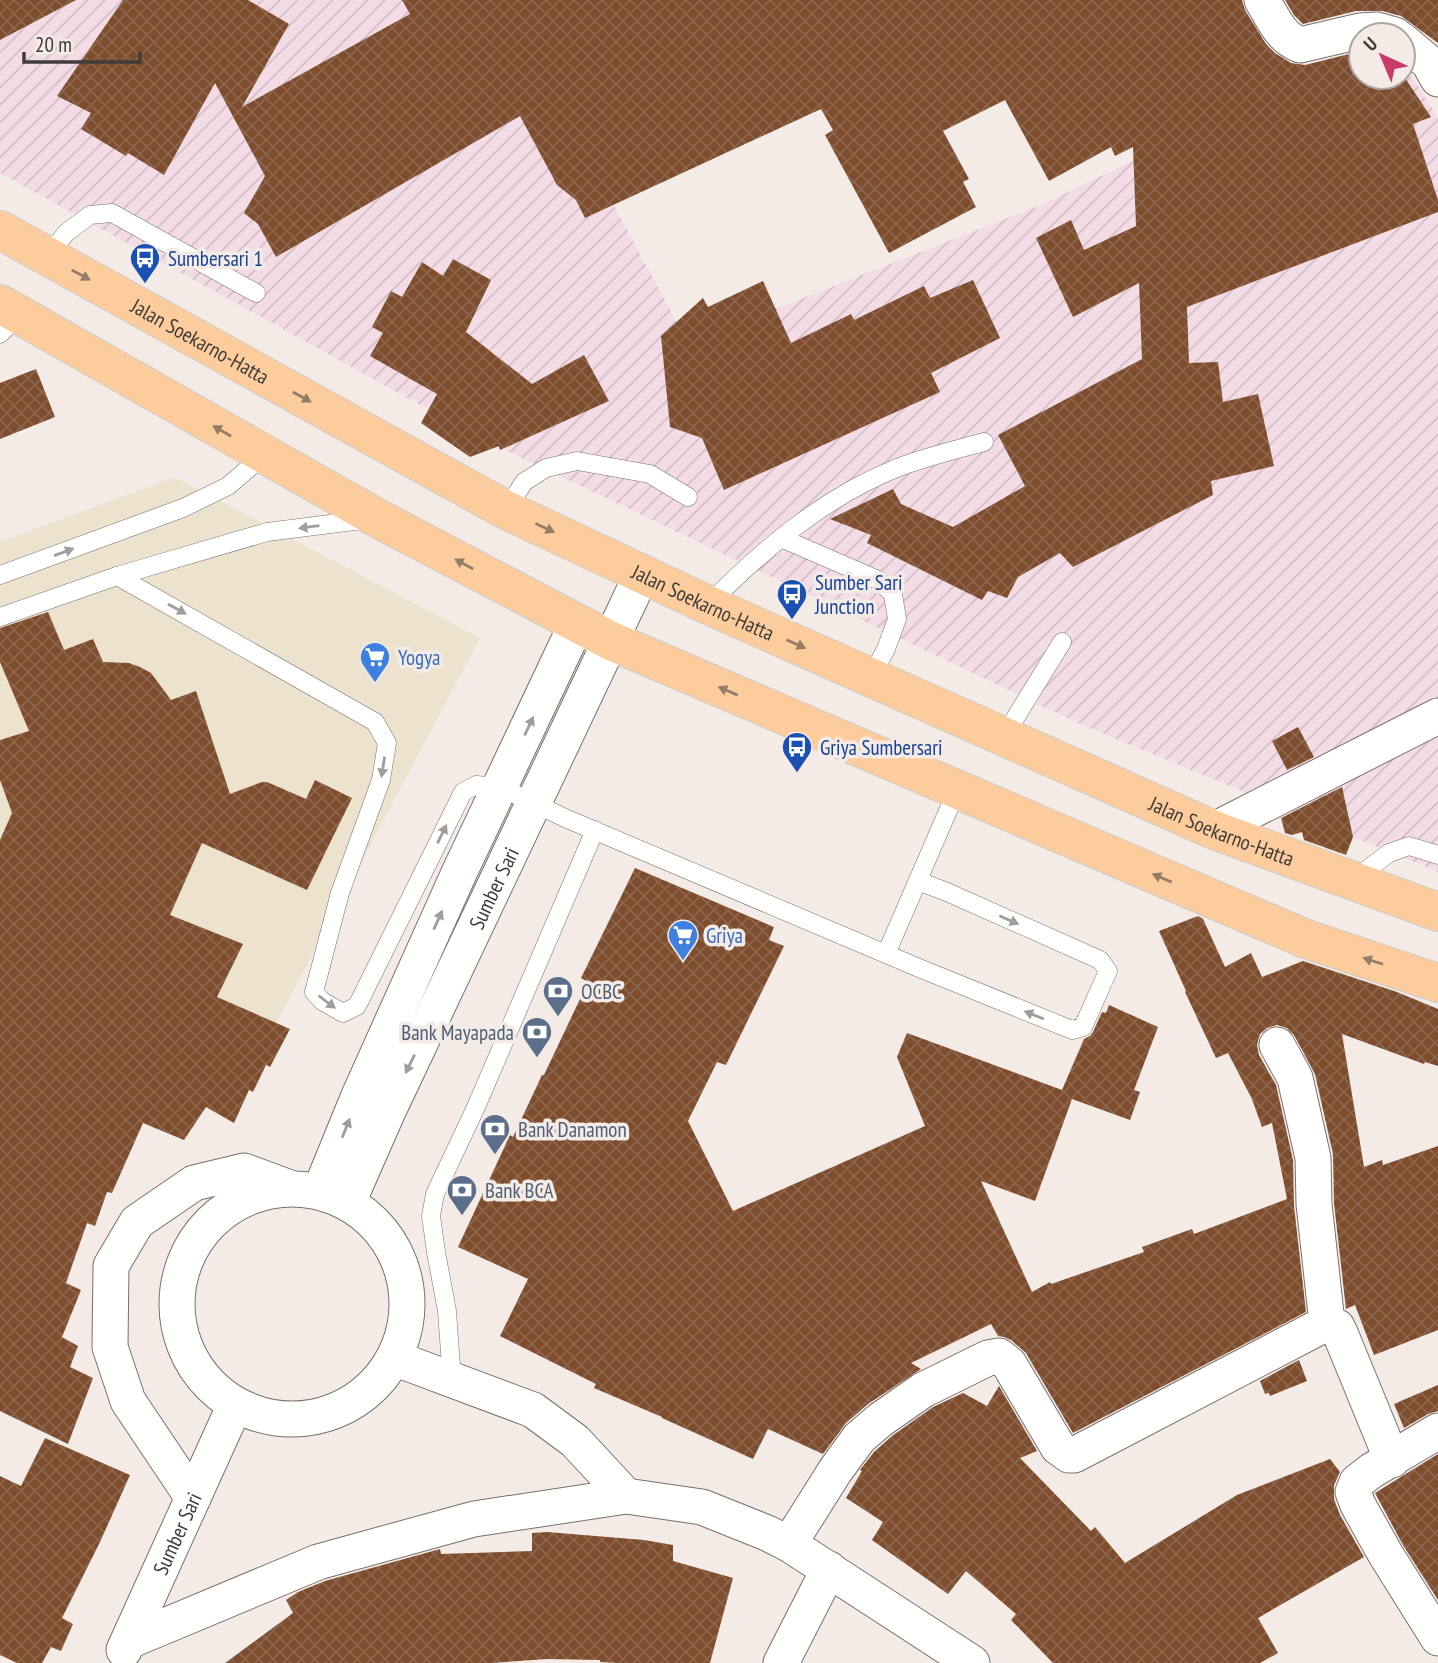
<svg xmlns="http://www.w3.org/2000/svg" width="1438" height="1663" viewBox="0 0 1438 1663" font-family="'PT Sans Narrow',sans-serif">
  <style>
    .commercial { fill: #ede2cd }
    .industrial { fill: url(#industrial-furrows) }
    .building { fill: url(#building-cross-hatch) }
    .lines { fill: none; stroke-linecap: round; stroke-linejoin: round }
    .service-casing { stroke: #78706c; stroke-width: 19 }
    .minor-casing { stroke: #78706c; stroke-width: 37 }
    .trunk-casing { stroke: #cdcccc; stroke-width: 40 }
    .service { stroke: #fff; stroke-width: 18 }
    .minor { stroke: #fff; stroke-width: 35 }
    .trunk { stroke: #fccc9c; stroke-width: 38 }
    .oneway { fill: #947d66 }
    .oneway2 { fill: #9f9e9c }
    .labels { text-anchor: middle; dominant-baseline: central; stroke-width: 7; stroke-linejoin: round; paint-order: stroke }
    .transit-label { font-size: 21px; fill: #164399; stroke: #f4ebe6; text-anchor: start }
    .street-label { font-size: 21px; fill: #3f3c3a; stroke: #f4ebe6 }
    .shop-label { font-size: 21px; fill: #366cbe; stroke: #f4ebe6; text-anchor: start }
    .service-label { font-size: 21px; fill: #4e5e75; stroke: #f4ebe6; text-anchor: start }
  </style>
  <defs>
    <pattern id="industrial-furrows" width="10" height="10" patternUnits="userSpaceOnUse" patternTransform="scale(1.75)"><rect width="10" height="10" fill="#f4dce6"/><path d="M-1 1l2-2M0 10L10 0M9 11l2-2" fill="none" stroke="#d2bec6"/></pattern>
    <pattern id="building-cross-hatch" width="8" height="8" patternUnits="userSpaceOnUse" patternTransform="scale(1.75)"><rect width="8" height="8" fill="#7e4d2e"/><path d="M0 0l8 8M0 8l8-8" fill="none" stroke="#8c654c"/></pattern>
  </defs>
  <rect width="100%" height="100%" fill="#f4ebe6"/>
  <!-- commercial -->
  <path class="commercial" d="M 175,477 L 480,638 L 256,1061 L 0,1009 L 0,542 Z"/>
  <!-- industrial -->
  <path class="industrial" d="M 0,0 L 503,0 L 688,343 L 1041,205 L 1315,73 L 1361,77 L 1403,77 L 1403,63 L 1438,118 L 1438,872 L 1080,724 L 480,438 L 0,173 Z"/>
  <!-- building -->
  <g class="building">
    <path d="M 0,0 L 76,0 L 0,40 Z"/>
    <path d="M 123,0 L 248,0 L 289,24 L 242,107 L 410,14 L 402,0 L 1242,0 L 1245,10 L 1266,44 L 1275,53 L 1291,63 L 1305,65 L 1361,51 L 1361,77 L 1403,77 L 1403,75 L 1431,117 L 1413,124 L 1438,200 L 1438,212 L 1187,307 L 1189,363 L 1218,362 L 1223,402 L 1258,394 L 1274,466 L 1211,481 L 1213,495 L 1073,567 L 1060,553 L 1018,577 L 1007,598 L 988,591 L 982,600 L 867,543 L 871,535 L 830,519 L 893,489 L 901,504 L 953,527 L 1025,486 L 998,435 L 1142,359 L 1139,283 L 1073,317 L 1036,238 L 1071,220 L 1084,250 L 1136,226 L 1133,147 L 1115,156 L 1111,147 L 1049,181 L 1005,100 L 943,131 L 969,179 L 963,182 L 976,207 L 889,253 L 825,135 L 833,130 L 821,109 L 585,218 L 576,200 L 557,185 L 520,116 L 276,257 L 258,224 L 244,213 L 265,176 L 215,83 L 164,175 L 128,153 L 126,156 L 81,129 L 91,113 L 57,96 Z"/>
    <path d="M 1285,0 L 1438,0 L 1438,43 L 1401,16 L 1382,11 L 1356,11 L 1303,24 L 1294,15 Z"/>
    <path d="M 453,259 L 491,280 L 466,332 L 532,384 L 584,355 L 609,401 L 500,450 L 499,446 L 470,457 L 421,423 L 437,394 L 370,356 L 383,333 L 372,327 L 391,291 L 402,297 L 422,262 L 443,276 Z"/>
    <path d="M 973,280 L 1000,338 L 931,373 L 940,392 L 724,490 L 702,438 L 670,427 L 661,336 L 703,298 L 708,307 L 763,281 L 791,343 L 851,314 L 854,320 L 924,286 L 930,298 Z"/>
    <path d="M 36,369 L 55,417 L 0,439 L 0,383 Z"/>
    <path d="M 48,612 L 64,650 L 93,639 L 103,662 L 129,663 L 140,667 L 151,673 L 171,700 L 196,691 L 230,794 L 262,782 L 267,782 L 306,799 L 315,780 L 352,798 L 307,890 L 202,843 L 170,915 L 243,944 L 217,997 L 290,1029 L 270,1067 L 266,1065 L 253,1092 L 249,1090 L 234,1123 L 206,1107 L 184,1140 L 143,1123 L 112,1193 L 107,1192 L 95,1226 L 87,1223 L 66,1283 L 81,1290 L 62,1337 L 78,1346 L 70,1367 L 93,1378 L 68,1444 L 0,1411 L 0,840 L 12,813 L 0,780 L 0,740 L 29,731 L 0,662 L 0,628 Z"/>
    <path d="M 1298,727 L 1314,757 L 1287,770 L 1272,741 Z"/>
    <path d="M 1342,787 L 1353,837 L 1346,855 L 1304,840 L 1302,832 L 1292,835 L 1285,833 L 1281,818 Z"/>
    <path d="M 635,868 L 774,927 L 769,940 L 784,946 L 726,1065 L 717,1062 L 688,1121 L 733,1211 L 925,1126 L 897,1057 L 907,1033 L 1062,1090 L 1084,1039 L 1090,1036 L 1093,1032 L 1102,1012 L 1106,1013 L 1109,1005 L 1158,1027 L 1134,1090 L 1140,1092 L 1130,1120 L 1072,1099 L 1035,1201 L 981,1181 L 1032,1292 L 1050,1282 L 1051,1284 L 1144,1252 L 1142,1247 L 1192,1229 L 1194,1234 L 1287,1199 L 1272,1123 L 1262,1127 L 1252,1099 L 1228,1053 L 1216,1058 L 1185,992 L 1186,991 L 1159,931 L 1198,916 L 1203,919 L 1225,967 L 1251,953 L 1262,977 L 1303,961 L 1397,992 L 1438,1009 L 1438,1066 L 1425,1062 L 1424,1064 L 1342,1034 L 1364,1167 L 1382,1160 L 1383,1165 L 1438,1146 L 1438,1330 L 1374,1355 L 1355,1305 L 1346,1309 L 1334,1203 L 1333,1154 L 1315,1074 L 1294,1035 L 1287,1028 L 1277,1025 L 1267,1028 L 1260,1034 L 1257,1045 L 1259,1055 L 1276,1085 L 1293,1160 L 1294,1206 L 1306,1312 L 1073,1433 L 1026,1353 L 1011,1340 L 1004,1337 L 998,1336 L 991,1324 L 911,1363 L 921,1369 L 868,1404 L 846,1423 L 823,1454 L 768,1429 L 753,1459 L 662,1418 L 662,1417 L 594,1388 L 596,1384 L 500,1336 L 528,1279 L 458,1247 L 510,1135 L 513,1137 L 542,1075 L 544,1075 L 588,982 L 581,978 Z"/>
    <path d="M 1299,1360 L 1307,1381 L 1270,1396 L 1269,1393 L 1265,1394 L 1260,1381 Z"/>
    <path d="M 1438,1385 L 1438,1411 L 1428,1414 L 1404,1428 L 1394,1404 Z"/>
    <path d="M 999,1386 L 1037,1451 L 1020,1458 L 1091,1531 L 1095,1527 L 1125,1563 L 1237,1495 L 1330,1459 L 1340,1472 L 1334,1485 L 1334,1499 L 1340,1515 L 1364,1557 L 1258,1618 L 1278,1653 L 1260,1663 L 1053,1663 L 1011,1620 L 1016,1614 L 966,1571 L 948,1594 L 872,1540 L 883,1522 L 846,1498 L 862,1471 L 860,1470 L 874,1452 L 892,1436 L 933,1407 L 963,1393 L 987,1406 Z"/>
    <path d="M 45,1438 L 130,1475 L 100,1542 L 62,1618 L 73,1624 L 61,1651 L 51,1647 L 42,1663 L 17,1663 L 0,1655 L 0,1476 L 21,1486 Z"/>
    <path d="M 1438,1454 L 1438,1600 L 1403,1545 L 1375,1493 Z"/>
    <path d="M 547,1532 L 644,1540 L 673,1545 L 673,1561 L 733,1578 L 710,1663 L 617,1663 L 600,1662 L 600,1660 L 547,1659 L 492,1663 L 225,1663 L 293,1613 L 286,1600 L 298,1592 L 325,1581 L 440,1549 L 441,1554 L 532,1551 L 532,1533 Z"/>
  </g>
  <g class="lines">
    <!-- service casing -->
    <g class="service-casing">
      <g id="service">
        <path d="M 48,256 L 66,233 L 90,215 L 112,213 L 256,293"/>
        <path d="M 0,334 L 19,315"/>
        <path d="M 506,510 L 524,482 L 546,468 L 577,461 L 650,474 L 688,497"/>
        <path d="M 781,538 L 878,580 L 893,594 L 897,619 L 886,649 L 871,677"/>
        <path d="M 0,575 L 183,508 L 228,486 L 264,455"/>
        <path d="M 117,576 L 375,722 L 387,743 L 381,780 L 340,893 L 314,992 L 322,1001 L 343,1013 L 357,1006 L 463,792 L 476,785 L 500,787 L 565,818 L 919,968 L 1072,1030 L 1083,1027 L 1108,971 L 1100,960 L 947,892 L 918,881"/>
        <path d="M 708,605 C 762,550 824,497 897,468 C 925,457 955,450 984,442"/>
        <path d="M 0,617 L 117,576 L 267,532 L 370,519"/>
        <path d="M 1006,737 L 1014,720 L 1062,642"/>
        <path d="M 1360,883 L 1369,868 L 1389,853 L 1409,846 L 1438,855"/>
        <path d="M 886,954 L 957,790"/>
        <path d="M 452,1380 L 447,1311 L 436,1252 L 431,1216 L 435,1194 L 476,1107 L 595,830"/>
      </g>
    </g>
    <!-- minor casing -->
    <g class="minor-casing">
      <g id="minor">
        <path d="M 1262,0 C 1273,18 1280,37 1300,45 L 1360,31 L 1377,30 L 1395,35"/>
        <path d="M 1403,41 L 1429,63 L 1438,79"/>
        <path d="M 1214,830 L 1438,716"/>
        <path d="M 1277,1045 L 1295,1078 L 1313,1158 L 1314,1204 L 1327,1323"/>
        <circle cx="292" cy="1304" r="115"/>
        <path d="M 320,1191 L 358,1098 L 459,873 L 577,623"/>
        <path id="s1" d="M 348,1202 L 388,1111 L 642,574"/>
        <path d="M 1327,1323 L 1337,1327 L 1340,1333 L 1392,1460"/>
        <path d="M 394,1358 L 533,1410 L 575,1441 L 626,1496 L 702,1507 L 767,1533 L 789,1544 L 972,1663"/>
        <path d="M 1438,1431 L 1371,1471 L 1357,1482 L 1353,1492 L 1358,1505 L 1386,1555 L 1438,1638"/>
        <path d="M 193,1498 L 128,1401 L 110,1347 L 111,1266 L 137,1222 L 194,1183 L 244,1171 L 290,1188"/>
        <path d="M 789,1544 L 835,1471 L 859,1438 L 880,1420 L 923,1390 L 988,1358 L 999,1356 L 1009,1364 L 1058,1447 L 1069,1455 L 1074,1455 L 1327,1323"/>
        <path d="M 129,1641 L 318,1562 L 474,1519 L 626,1496"/>
        <path id="s2" d="M 124,1650 L 235,1405"/>
        <path d="M 781,1663 L 829,1569"/>
      </g>
    </g>
    <!-- trunk casing -->
    <g class="trunk-casing">
      <g id="trunk">
        <path id="s3" d="M 0,230 L 506,510 L 708,605 L 1214,830 L 1438,912"/>
        <path d="M 0,304 L 377,518 L 611,641 L 1306,939 L 1438,983"/>
      </g>
    </g>
    <!-- service -->
    <use href="#service" class="service"/>
    <!-- minor -->
    <use href="#minor" class="minor"/>
    <!-- trunk -->
    <use href="#trunk" class="trunk"/>
  </g>
  <!-- one-way arrows -->
  <defs><path id="oneway-solid" d="M-6-.8H1V-3.2L6.5 0L1 3.2V.8H-6Z" transform="scale(1.75)"/></defs>
  <g class="oneway">
    <use href="#oneway-solid" transform="translate(81 275) rotate(29)"/>
    <use href="#oneway-solid" transform="translate(302 397) rotate(29)"/>
    <use href="#oneway-solid" transform="translate(222 431) rotate(-150)"/>
    <use href="#oneway-solid" transform="translate(545 528) rotate(25)"/>
    <use href="#oneway-solid" transform="translate(464 564) rotate(-152)"/>
    <use href="#oneway-solid" transform="translate(796 644) rotate(24)"/>
    <use href="#oneway-solid" transform="translate(728 691) rotate(-157)"/>
    <use href="#oneway-solid" transform="translate(1162 878) rotate(-157)"/>
    <use href="#oneway-solid" transform="translate(1373 961) rotate(-162)"/>
  </g>
  <g class="oneway2">
    <use href="#oneway-solid" transform="translate(309 527) rotate(173)"/>
    <use href="#oneway-solid" transform="translate(64 552) rotate(-20)"/>
    <use href="#oneway-solid" transform="translate(177 609) rotate(29)"/>
    <use href="#oneway-solid" transform="translate(529 726) rotate(-65)"/>
    <use href="#oneway-solid" transform="translate(383 767) rotate(99)"/>
    <use href="#oneway-solid" transform="translate(442 834) rotate(-64)"/>
    <use href="#oneway-solid" transform="translate(438 920) rotate(-66)"/>
    <use href="#oneway-solid" transform="translate(1009 920) rotate(24)"/>
    <use href="#oneway-solid" transform="translate(327 1002) rotate(37)"/>
    <use href="#oneway-solid" transform="translate(1034 1015) rotate(-158)"/>
    <use href="#oneway-solid" transform="translate(410 1064) rotate(116)"/>
    <use href="#oneway-solid" transform="translate(346 1128) rotate(-68)"/>
  </g>
  <!-- icons -->
  <defs>
    <g id="bus-pin" transform="scale(1.575)"><path d="M0 17L-7.5 6A9.5 9.5 0 1 1 7.5 6Z" fill="#1a4fb4" stroke="#f4ebe6"/><path d="M-5-6H5V4H4V6H2V4H-2V6H-4V4H-5ZM-3.5-4V0h7V-4ZM-3.5 1.2v1.5H-2V1.2ZM2 1.2v1.5H3.5V1.2Z" fill="#fff"/></g>
    <g id="supermarket-pin" transform="scale(1.575)"><path d="M0 17L-7.5 6A9.5 9.5 0 1 1 7.5 6Z" fill="#3f7fe0" stroke="#f4ebe6"/><path d="M-6-5.5h2.5l.6 2H6L4.5 2H-2.5L-4.4-4H-6ZM-1.5 3.2a1.3 1.3 0 1 0 .1 0ZM3 3.2a1.3 1.3 0 1 0 .1 0Z" fill="#fff"/></g>
    <g id="bank-pin" transform="scale(1.575)"><path d="M0 17L-7.5 6A9.5 9.5 0 1 1 7.5 6Z" fill="#5c6f8a" stroke="#f4ebe6"/><path d="M-6-4H6V4H-6ZM0-2.3a2.3 2.3 0 1 0 0 4.6a2.3 2.3 0 1 0 0-4.6Z" fill="#fff"/></g>
  </defs>
  <g fill-rule="evenodd">
    <use href="#bus-pin" x="145" y="258"/>
    <use href="#bus-pin" x="792" y="594"/>
    <use href="#supermarket-pin" x="375" y="657"/>
    <use href="#bus-pin" x="797" y="747"/>
    <use href="#supermarket-pin" x="683" y="935"/>
    <use href="#bank-pin" x="558" y="991"/>
    <use href="#bank-pin" x="537" y="1032"/>
    <use href="#bank-pin" x="495" y="1129"/>
    <use href="#bank-pin" x="462" y="1190"/>
  </g>
  <g class="labels">
    <!-- transit labels -->
    <g class="transit-label">
      <text x="168" y="258">Sumbersari 1</text>
      <text x="815" y="582">Sumber Sari<tspan x="815" dy="24">Junction</tspan></text>
      <text x="820" y="747">Griya Sumbersari</text>
    </g>
    <!-- street labels -->
    <g class="street-label">
      <text stroke="none"><textPath href="#s3" startOffset="229">Jalan Soekarno-Hatta</textPath></text>
      <text stroke="none"><textPath href="#s3" startOffset="796">Jalan Soekarno-Hatta</textPath></text>
      <text stroke="none"><textPath href="#s3" startOffset="1363">Jalan Soekarno-Hatta</textPath></text>
      <text stroke="none"><textPath href="#s1" startOffset="346">Sumber Sari</textPath></text>
      <text stroke="none"><textPath href="#s2" startOffset="128">Sumber Sari</textPath></text>
    </g>
    <!-- shop labels -->
    <g class="shop-label">
      <text x="398" y="657">Yogya</text>
      <text x="706" y="935">Griya</text>
    </g>
    <!-- service labels -->
    <g class="service-label">
      <text x="581" y="991">OCBC</text>
      <text x="514" y="1032" text-anchor="end">Bank Mayapada</text>
      <text x="518" y="1129">Bank Danamon</text>
      <text x="485" y="1190">Bank BCA</text>
    </g>
  </g>
  <!-- north arrow -->
  <g transform="translate(1382 56) rotate(316)"><circle r="33" fill="#f4ebe6" stroke="#aca5a1" stroke-width="2"/>
  <path d="M0-5L12 26L0 18L-12 26Z" fill="#c73a69"/>
  <text y="-10" font-size="19" font-weight="bold" text-anchor="middle" fill="#3f3c3a">U</text>
  </g>
  <!-- scale -->
  <path d="M24 52v10h116v-10" fill="none" stroke="#3f3c3a" stroke-width="3.5"/>
  <text x="35" y="52" font-size="21" fill="#3f3c3a" stroke="#f4ebe6" stroke-width="5" paint-order="stroke">20 m</text>
</svg>
